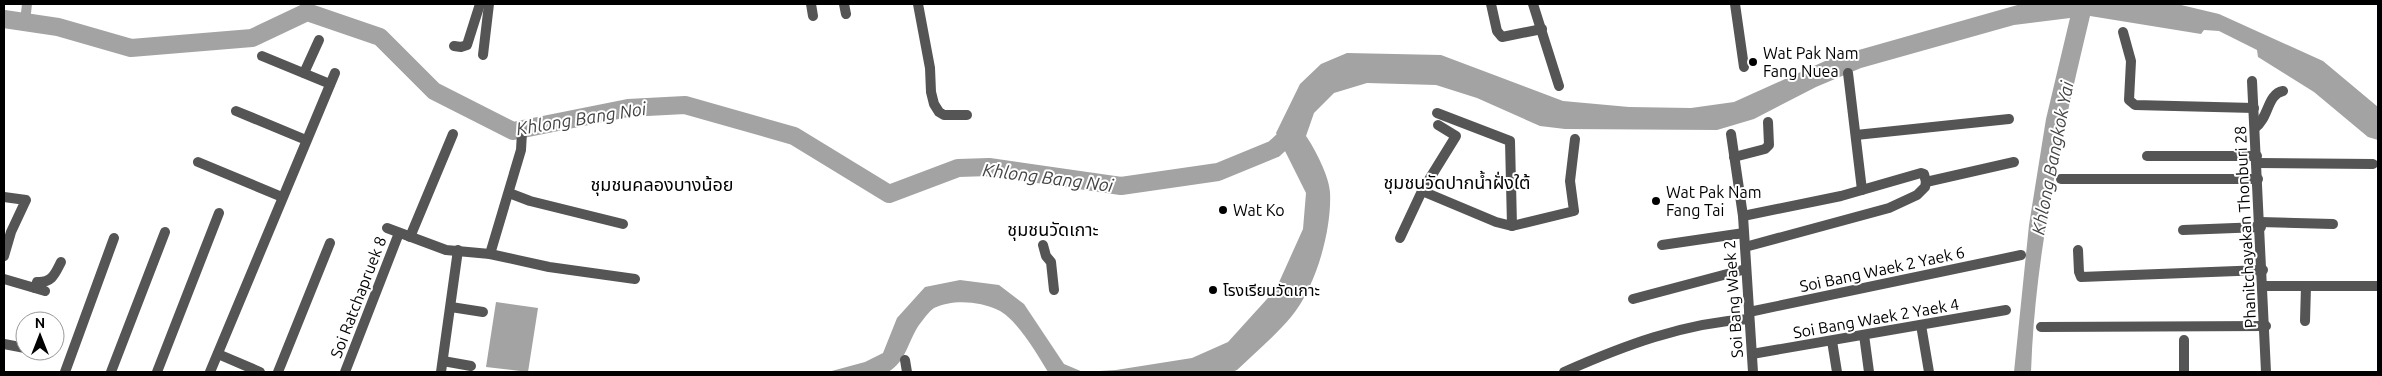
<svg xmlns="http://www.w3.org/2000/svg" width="2382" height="376" viewBox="0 0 2382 376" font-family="Ubuntu,'Noto Sans Thai',sans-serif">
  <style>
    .water { fill: #a3a3a3 }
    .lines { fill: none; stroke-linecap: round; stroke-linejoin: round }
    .canal { stroke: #a3a3a3; stroke-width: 10 }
    .river { stroke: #a3a3a3; stroke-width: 18 }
    .street { stroke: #555; stroke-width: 10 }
    .poi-dot { fill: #000; stroke: #fff; stroke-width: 2 }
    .labels { text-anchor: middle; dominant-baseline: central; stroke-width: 4; stroke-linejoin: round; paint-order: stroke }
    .poi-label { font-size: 16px; fill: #000; stroke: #fff; text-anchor: start }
    .street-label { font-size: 16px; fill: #000; stroke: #fff }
    .water-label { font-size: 18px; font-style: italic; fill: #444; stroke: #fff }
    .neighbourhood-label { font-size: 18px; fill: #000; stroke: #fff }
  </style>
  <rect width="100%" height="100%" fill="#fff"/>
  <!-- water -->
  <g class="water">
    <path d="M 2021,4 L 2177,4 L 2219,14 L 2323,61 L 2378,107 L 2378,140 L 2368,137 L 2314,92 L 2258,57 L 2257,50 L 2219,31 L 2204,30 L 2201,34 L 2090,16 C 2062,133 2035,251 2031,372 L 2014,372 L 2029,225 L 2046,119 L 2070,18 L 2014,25 L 1861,68 L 1816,87 L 1754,119 L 1717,130 L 1565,129 L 1540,126 L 1477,98 L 1436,85 L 1367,83 L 1334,93 L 1314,113 L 1306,136 C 1315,149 1329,176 1330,192 C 1332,230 1316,287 1291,317 C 1275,336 1255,353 1237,370 L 1232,372 L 1048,372 C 1037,354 1017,319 998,310 C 980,301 952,299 934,308 C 929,311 923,320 919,325 C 908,341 906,362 888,372 L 828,372 L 865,362 L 883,353 L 897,318 L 925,287 L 960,280 L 999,285 L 1024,304 L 1064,364 L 1083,372 L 1116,370 L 1192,358 L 1228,342 L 1276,289 L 1303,229 L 1306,193 L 1276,133 L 1300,84 L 1321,64 L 1347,53 L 1441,55 L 1563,101 L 1629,107 L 1691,108 L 1734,102 L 1834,57 Z"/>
    <path d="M 496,302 L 538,308 L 528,372 L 486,367 Z"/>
  </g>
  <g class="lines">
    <!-- canal -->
    <path class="canal" d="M 25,22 L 27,4"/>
    <!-- river -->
    <path class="river" d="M 4,19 L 58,27 L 131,48 L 252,38 L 307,12 L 380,37 L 434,91 L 513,131 L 628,108 L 685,105 L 794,136 L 889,194 L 958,168 L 989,167 L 1121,186 L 1218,172 L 1274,149 L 1286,138 L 1293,125"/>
    <!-- street -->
    <g class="street">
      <path d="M 811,4 L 813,16"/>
      <path d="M 844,4 L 846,14"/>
      <path d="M 918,4 L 930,68 L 931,92 L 934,104 L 939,112 L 944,115 L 967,115"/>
      <path d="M 1491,4 L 1497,31 L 1502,37 L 1542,29"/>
      <path d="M 1533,4 L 1559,86"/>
      <path d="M 1735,4 L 1744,67"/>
      <path d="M 2123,32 L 2131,61 L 2129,100 L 2135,105 L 2254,108"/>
      <path d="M 454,46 L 461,47 L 467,45 L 480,4"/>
      <path d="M 483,55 L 489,4"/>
      <path d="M 262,56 L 330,84"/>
      <path d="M 304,73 L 319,40"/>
      <path d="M 1848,73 L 1862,190"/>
      <path d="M 2252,81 L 2266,372"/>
      <path d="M 236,111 L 306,140"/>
      <path d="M 2255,128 C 2269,118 2267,94 2283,91"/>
      <path d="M 1731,134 L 1743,216 L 1753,372"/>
      <path d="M 1856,135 L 2009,119"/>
      <path d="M 2147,156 L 2257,156"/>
      <path d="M 1734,157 L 1765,149 L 1769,145 L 1768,122"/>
      <path d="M 198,162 L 282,197"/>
      <path d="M 2257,163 L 2373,164"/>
      <path d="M 2061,179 L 2258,179"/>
      <path d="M 1422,191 L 1456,136 L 1438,125"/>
      <path d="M 509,193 L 530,201 L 623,224"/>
      <path d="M 4,197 L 26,200 L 11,232 L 4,256"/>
      <path d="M 1743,216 L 1841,196 L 1921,173 L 1924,174 L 1926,182 L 2014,162"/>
      <path d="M 2260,222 L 2333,224"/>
      <path d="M 1512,226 L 1574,211 L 1570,181 L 1575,139"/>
      <path d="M 387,228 L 446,250 L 490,254 L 549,267 L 635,279"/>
      <path d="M 2183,230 L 2261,227"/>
      <path d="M 410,237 L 453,134"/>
      <path d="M 1400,238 L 1422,191 L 1496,222 L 1512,226 L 1510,141 L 1437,113"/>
      <path d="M 1043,245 L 1046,256 L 1051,262 L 1054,290"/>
      <path d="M 1662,245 L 1744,233"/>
      <path d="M 1745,247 L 1889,208 L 1917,195 L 1925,187 L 1926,182"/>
      <path d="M 2078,250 L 2079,272 L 2081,277 L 2263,270"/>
      <path d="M 490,254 L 521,150 L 522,132"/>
      <path d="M 4,279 L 45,291"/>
      <path d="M 2263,286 L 2378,286"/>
      <path d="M 35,288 L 37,282 C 52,283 55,274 61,262"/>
      <path d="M 1633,299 L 1746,269"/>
      <path d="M 451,307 L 483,312"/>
      <path d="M 1749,312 L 2021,255"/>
      <path d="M 2305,321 L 2306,286"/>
      <path d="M 1921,325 L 1929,372"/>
      <path d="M 2041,327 L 2266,326"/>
      <path d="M 1864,335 L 1869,372"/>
      <path d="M 2184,340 L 2184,372"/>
      <path d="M 1832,341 L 1837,372"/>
      <path d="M 4,344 L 25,348"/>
      <path d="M 218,354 L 260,372"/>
      <path d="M 1752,354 L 2006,310"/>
      <path d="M 905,360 L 907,372"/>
      <path d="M 443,361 L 471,366"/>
      <path d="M 65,372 L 114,238"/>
      <path d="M 111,372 L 165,232"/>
      <path d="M 157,372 L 219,213"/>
      <path d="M 210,372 L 335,73"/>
      <path d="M 278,372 L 330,243"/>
      <path d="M 345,372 L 399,233"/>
      <path d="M 441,372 L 458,250"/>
      <path d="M 1564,372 C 1623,346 1683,323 1749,319"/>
    </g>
  </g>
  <!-- markers -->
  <g class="poi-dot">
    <circle cx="1753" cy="62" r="5"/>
    <circle cx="1656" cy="201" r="5"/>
    <circle cx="1223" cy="210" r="5"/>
    <circle cx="1213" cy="290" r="5"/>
  </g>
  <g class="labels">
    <!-- poi labels -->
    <g class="poi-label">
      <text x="1763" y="53">Wat Pak Nam<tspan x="1763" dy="18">Fang Nuea</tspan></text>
      <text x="1666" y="192">Wat Pak Nam<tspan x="1666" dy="18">Fang Tai</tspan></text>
      <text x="1233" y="210">Wat Ko</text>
      <text x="1223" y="290">โรงเรียนวัดเกาะ</text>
    </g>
    <!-- street labels -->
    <g class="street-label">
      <text transform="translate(2245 227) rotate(-93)">Phanitchayakan Thonburi 28</text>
      <text transform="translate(1882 269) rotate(-12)">Soi Bang Waek 2 Yaek 6</text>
      <text transform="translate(358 297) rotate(-69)">Soi Ratchapruek 8</text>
      <text transform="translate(1733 299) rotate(-94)">Soi Bang Waek 2</text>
      <text transform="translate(1876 318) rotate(-10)">Soi Bang Waek 2 Yaek 4</text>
    </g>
    <!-- water labels -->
    <g class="water-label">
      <text transform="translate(581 118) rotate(-9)">Khlong Bang Noi</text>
      <text transform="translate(2052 158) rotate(-79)">Khlong Bangkok Yai</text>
      <text transform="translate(1048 177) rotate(7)">Khlong Bang Noi</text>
    </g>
    <!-- neighbourhood labels -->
    <g class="neighbourhood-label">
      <text x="1457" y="182">ชุมชนวัดปากน้ำฝั่งใต้</text>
      <text x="662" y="184">ชุมชนคลองบางน้อย</text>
      <text x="1053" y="229">ชุมชนวัดเกาะ</text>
    </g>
  </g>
  <!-- border -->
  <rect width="2382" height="376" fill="none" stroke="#000000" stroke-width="10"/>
  <!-- north arrow -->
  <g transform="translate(40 336)"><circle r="24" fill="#ffffff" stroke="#999999"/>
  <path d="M0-4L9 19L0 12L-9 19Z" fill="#000000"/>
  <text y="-8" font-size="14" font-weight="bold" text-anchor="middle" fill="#000000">N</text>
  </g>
</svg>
